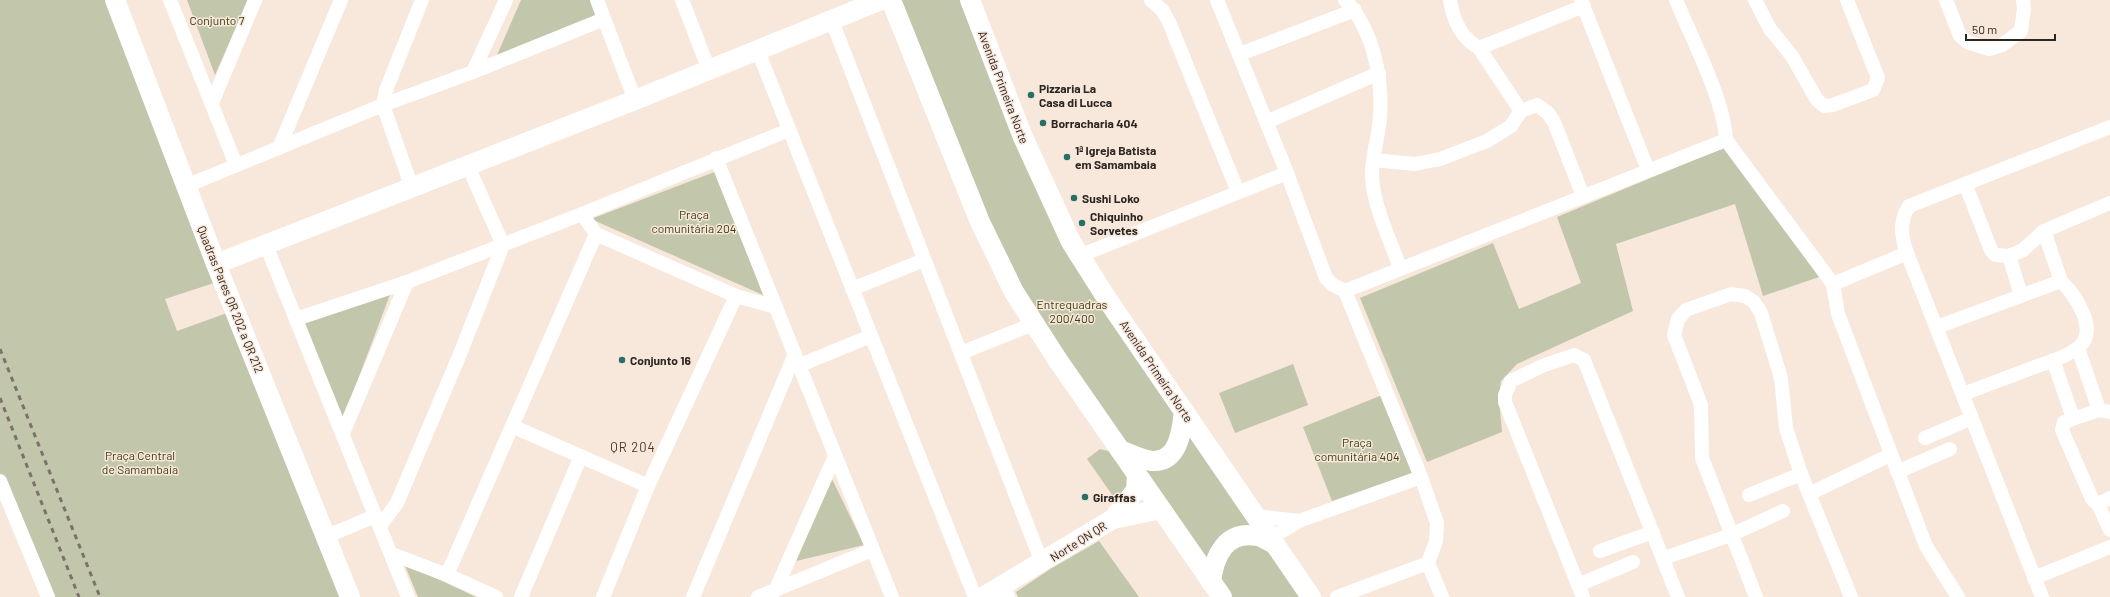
<svg xmlns="http://www.w3.org/2000/svg" width="2110" height="597" viewBox="0 0 2110 597" font-family="Barlow,sans-serif">
  <style>
    .green { fill: #c2c6ab }
    .lines { fill: none; stroke-linecap: round; stroke-linejoin: round }
    .street { stroke: #fff; stroke-width: 14 }
    .secondary { stroke: #fff; stroke-width: 20 }
    .rail { stroke: #7d726b; stroke-width: 3; stroke-dasharray: 5 5; stroke-linecap: butt }
    .poi-dot { fill: #276f67; stroke: #f8e7db; stroke-width: 1.5 }
    .labels { text-anchor: middle; dominant-baseline: central; stroke-width: 3; stroke-linejoin: round; paint-order: stroke }
    .park-label { font-size: 12px; fill: #393f08; stroke: #f8e7db }
    .street-label { font-size: 12px; fill: #2c2621; stroke: #f8e7db }
    .poi-label { font-size: 12px; font-weight: bold; fill: #2c2621; stroke: #f8e7db; text-anchor: start }
    .neighbourhood-label { font-size: 13px; letter-spacing: 1px; fill: #44382e; stroke: #f8e7db }
  </style>
  <rect width="100%" height="100%" fill="#f8e7db"/>
  <!-- green -->
  <g class="green">
    <path d="M 0,0 L 114,0 L 214,283 L 165,299 L 177,331 L 227,313 L 345,597 L 46,597 L 0,483 Z"/>
    <path d="M 187,0 L 248,0 L 215,75 Z"/>
    <path d="M 521,0 L 594,0 L 601,20 L 494,62 Z"/>
    <path d="M 897,0 L 963,0 L 1050,211 L 1314,597 L 1228,597 L 1136,463 L 1011,272 Z"/>
    <path d="M 1725,147 L 1828,274 L 1763,296 L 1735,204 L 1616,244 L 1633,311 L 1517,364 L 1501,381 L 1499,398 L 1502,432 L 1427,462 L 1360,298 L 1493,243 L 1519,309 L 1581,283 L 1557,217 Z"/>
    <path d="M 717,171 L 763,295 L 591,219 Z"/>
    <path d="M 391,292 L 343,419 L 301,321 Z"/>
    <path d="M 1293,364 L 1308,405 L 1235,433 L 1219,393 Z"/>
    <path d="M 1382,395 L 1413,473 L 1332,501 L 1303,427 Z"/>
    <path d="M 1100,449 L 1112,452 C 1123,469 1140,485 1115,499 L 1087,459 Z"/>
    <path d="M 832,479 L 864,545 L 796,561 Z"/>
    <path d="M 1099,541 L 1139,597 L 1018,597 L 1016,592 L 1052,568 Z"/>
    <path d="M 404,563 L 476,597 L 418,597 Z"/>
  </g>
  <g class="lines">
    <!-- street -->
    <g class="street">
      <path d="M 170,0 L 236,165"/>
      <path d="M 597,0 L 635,100"/>
      <path d="M 682,0 L 709,70"/>
      <path d="M 1151,0 L 1163,11 L 1169,22 L 1238,192"/>
      <path d="M 1217,0 L 1287,173 L 1326,278 L 1333,285 L 1345,291 L 1421,477 L 1437,523 L 1436,541 L 1428,563"/>
      <path d="M 1345,0 C 1373,29 1383,78 1380,117 C 1379,136 1371,159 1372,177 C 1374,208 1390,239 1400,268"/>
      <path d="M 1450,0 C 1453,20 1461,38 1479,48 L 1521,111 L 1537,105 L 1548,113 L 1554,122 L 1583,196"/>
      <path d="M 1581,0 L 1648,170"/>
      <path d="M 1676,0 C 1692,39 1724,99 1726,140 L 1833,284"/>
      <path d="M 1755,0 L 1770,29 L 1792,56 L 1817,100 L 1824,106 L 1833,105 L 1873,90 L 1878,78 L 1847,0"/>
      <path d="M 1946,0 L 1960,36 L 1967,42 L 1989,49 L 2002,45 L 2021,31 L 2024,9 L 2023,0"/>
      <path d="M 832,21 L 1042,563"/>
      <path d="M 1479,48 L 1584,6"/>
      <path d="M 758,51 L 975,597"/>
      <path d="M 1240,54 L 1355,10"/>
      <path d="M 473,72 L 506,0"/>
      <path d="M 212,103 L 255,0"/>
      <path d="M 1266,122 L 1379,73"/>
      <path d="M 279,148 L 341,0"/>
      <path d="M 716,158 L 892,597"/>
      <path d="M 1374,160 L 1415,164 L 1440,159 L 1487,141 L 1511,126 L 1521,111"/>
      <path d="M 186,186 L 383,105 L 473,72 L 604,19"/>
      <path d="M 1966,186 L 1991,250 L 1995,255 L 2009,256 L 2021,295"/>
      <path d="M 412,188 L 383,105 L 386,90 L 422,0"/>
      <path d="M 2044,231 L 2061,281"/>
      <path d="M 596,234 L 736,296 L 776,307"/>
      <path d="M 266,245 L 408,597"/>
      <path d="M 1907,253 L 1833,284 L 1838,314 L 1926,546 L 1958,597"/>
      <path d="M 1079,256 L 1287,173"/>
      <path d="M 2009,256 L 2023,250 L 2044,231 L 2110,203"/>
      <path d="M 852,289 L 924,260"/>
      <path d="M 1345,291 L 1726,140"/>
      <path d="M 296,319 L 407,282"/>
      <path d="M 1937,327 L 2061,281 C 2075,295 2100,330 2078,348 C 2066,357 2049,362 2035,367 C 2011,376 1987,385 1963,394"/>
      <path d="M 2078,348 L 2099,410 L 2110,412"/>
      <path d="M 961,353 L 1033,324"/>
      <path d="M 2053,360 L 2073,418"/>
      <path d="M 800,365 L 871,336"/>
      <path d="M 2099,410 L 2064,422 L 2062,430 L 2092,499 L 2098,504 L 2110,530"/>
      <path d="M 512,426 L 648,486"/>
      <path d="M 343,433 L 407,282 L 582,214 L 789,130"/>
      <path d="M 1925,438 L 1972,418"/>
      <path d="M 1897,472 L 1950,449"/>
      <path d="M 0,481 L 48,597"/>
      <path d="M 1809,494 L 1890,455"/>
      <path d="M 1749,495 L 1801,474"/>
      <path d="M 2098,504 L 2110,498"/>
      <path d="M 1256,516 L 1299,521"/>
      <path d="M 380,526 L 397,503 L 460,354 L 503,245 L 468,166"/>
      <path d="M 325,537 L 375,516"/>
      <path d="M 1271,538 L 1299,521 L 1421,477"/>
      <path d="M 1600,551 L 1653,532"/>
      <path d="M 392,554 L 447,575 L 496,597"/>
      <path d="M 1664,558 L 1731,535 L 1783,511"/>
      <path d="M 447,575 L 596,234 L 582,214"/>
      <path d="M 2034,578 L 2110,547"/>
      <path d="M 1004,585 L 1008,597"/>
      <path d="M 1578,585 L 1633,562"/>
      <path d="M 775,591 L 835,456"/>
      <path d="M 521,597 L 581,456"/>
      <path d="M 603,597 L 648,486 L 736,296"/>
      <path d="M 693,597 L 795,354"/>
      <path d="M 758,597 L 872,550"/>
      <path d="M 1337,597 L 1428,563 L 1442,597"/>
      <path d="M 1583,597 L 1505,402 L 1505,395 L 1511,381 L 1542,366 L 1574,355 L 1584,360 L 1678,597"/>
      <path d="M 1756,597 L 1702,458 L 1701,405 L 1674,335 L 1678,319 L 1686,310 L 1731,294 L 1745,296 L 1754,302 L 1761,313 L 1781,378 L 1786,428 L 1801,474 L 1851,597"/>
      <path d="M 2042,597 L 1907,253 C 1901,236 1899,222 1909,206 L 2110,127"/>
    </g>
    <!-- secondary -->
    <g class="secondary">
      <path d="M 115,0 L 216,264 L 350,597"/>
      <path d="M 891,0 L 980,222 L 1014,292 L 1057,359 L 1222,597"/>
      <path d="M 970,0 L 1022,135 L 1071,242 L 1109,302 L 1311,597"/>
      <path d="M 216,264 L 635,100 L 881,0"/>
      <path d="M 1120,450 C 1130,454 1142,460 1152,461 C 1179,463 1182,429 1184,411"/>
      <path d="M 1113,519 L 1161,509"/>
      <path d="M 1211,582 C 1214,556 1226,530 1257,536 C 1263,537 1269,542 1275,544"/>
      <path d="M 983,597 L 1113,519 L 1136,490 L 1137,475"/>
    </g>
    <!-- rail -->
    <g class="rail">
      <path d="M 0,349 L 100,597"/>
      <path d="M 0,398 L 79,597"/>
    </g>
  </g>
  <!-- markers -->
  <g class="poi-dot">
    <circle cx="1031" cy="95" r="4"/>
    <circle cx="1043" cy="123" r="4"/>
    <circle cx="1067" cy="157" r="4"/>
    <circle cx="1074" cy="198" r="4"/>
    <circle cx="1082" cy="223" r="4"/>
    <circle cx="622" cy="360" r="4"/>
    <circle cx="1085" cy="497" r="4"/>
  </g>
  <g class="labels">
    <!-- park labels -->
    <g class="park-label">
      <text x="217" y="20">Conjunto 7</text>
      <text x="694" y="214">Praça<tspan x="694" dy="14">comunitária 204</tspan></text>
      <text x="1072" y="304">Entrequadras<tspan x="1072" dy="14">200/400</tspan></text>
      <text x="1357" y="442">Praça<tspan x="1357" dy="14">comunitária 404</tspan></text>
      <text x="140" y="455">Praça Central<tspan x="140" dy="14">de Samambaia</tspan></text>
    </g>
    <!-- street labels -->
    <g class="street-label">
      <text transform="translate(1004 87) rotate(69)">Avenida Primeira Norte</text>
      <text transform="translate(231 299) rotate(68)">Quadras Pares QR 202 a QR 212</text>
      <text transform="translate(1157 371) rotate(56)">Avenida Primeira Norte</text>
      <text transform="translate(1078 541) rotate(-32)">Norte QN QR</text>
    </g>
    <!-- poi labels -->
    <g class="poi-label">
      <text x="1039" y="88">Pizzaria La<tspan x="1039" dy="14">Casa di Lucca</tspan></text>
      <text x="1051" y="123">Borracharia 404</text>
      <text x="1075" y="150">1ª Igreja Batista<tspan x="1075" dy="14">em Samambaia</tspan></text>
      <text x="1082" y="198">Sushi Loko</text>
      <text x="1090" y="216">Chiquinho<tspan x="1090" dy="14">Sorvetes</tspan></text>
      <text x="630" y="360">Conjunto 16</text>
      <text x="1093" y="497">Giraffas</text>
    </g>
    <!-- neighbourhood labels -->
    <g class="neighbourhood-label">
      <text x="633" y="447">QR 204</text>
    </g>
  </g>
  <!-- scale -->
  <path d="M1966 34v6h89v-6" fill="none" stroke="#2c2621" stroke-width="2"/>
  <text x="1972" y="34" font-size="12" fill="#2c2621" stroke="#f8e7db" stroke-width="3" paint-order="stroke">50 m</text>
</svg>
